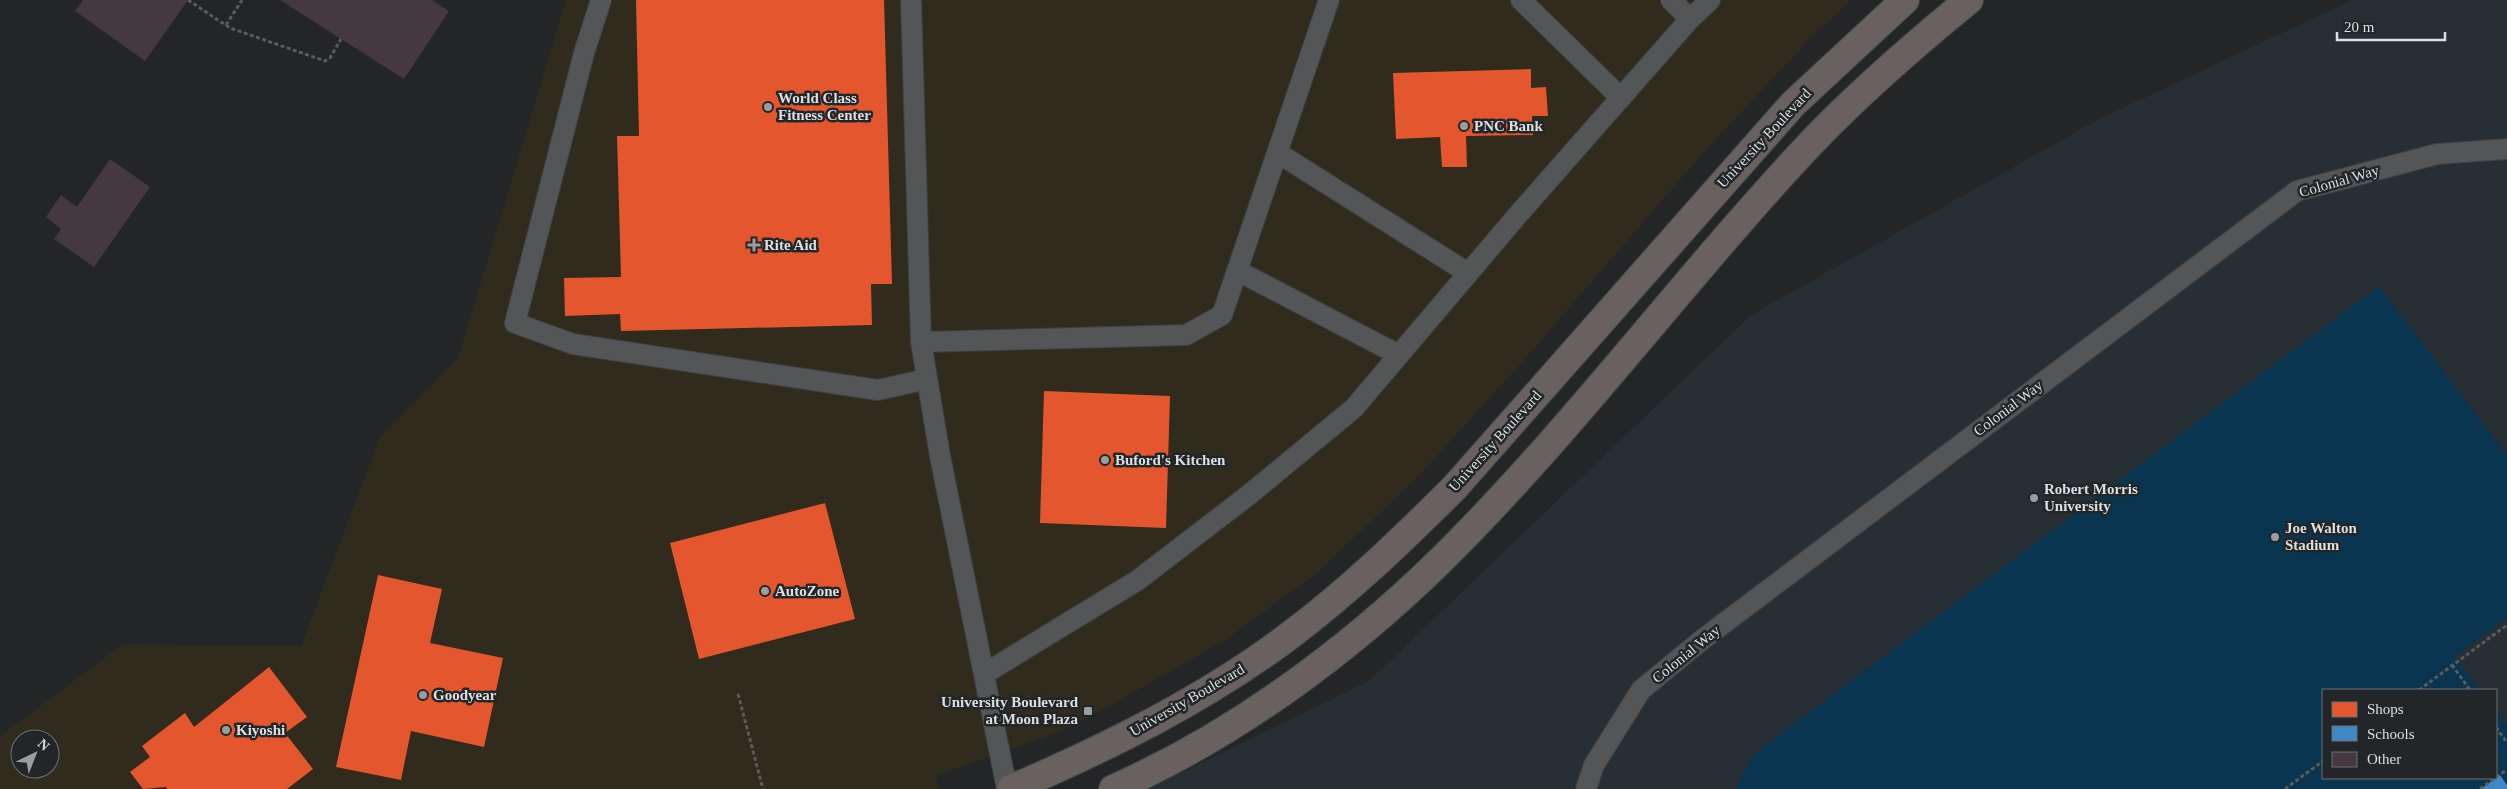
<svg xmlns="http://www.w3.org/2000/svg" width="2507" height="789" viewBox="0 0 2507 789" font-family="Georgia,serif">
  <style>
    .commercial { fill: #312b1d; fill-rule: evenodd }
    .built { fill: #272f34; fill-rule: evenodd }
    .green { fill: #0a3550 }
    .shops { fill: #e4572e }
    .schools { fill: #3f88c5 }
    .building { fill: #46383f }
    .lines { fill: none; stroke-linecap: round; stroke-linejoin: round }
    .service-casing { stroke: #3e4042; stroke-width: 22 }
    .primary-casing { stroke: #3e4042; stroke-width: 30 }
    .path { stroke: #595b5c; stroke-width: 3; stroke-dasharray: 4 2.5; stroke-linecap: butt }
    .service { stroke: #535557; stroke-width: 20 }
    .primary { stroke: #696160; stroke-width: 28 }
    .poi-dot { fill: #9b9e9f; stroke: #222628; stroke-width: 2 }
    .labels { text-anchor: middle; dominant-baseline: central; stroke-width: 5; stroke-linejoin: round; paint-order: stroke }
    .poi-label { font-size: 15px; font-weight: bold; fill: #dcdfe0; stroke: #222628; text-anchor: start }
    .street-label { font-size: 15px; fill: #dcdfe0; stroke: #222628 }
  </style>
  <rect width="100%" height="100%" fill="#232527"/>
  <!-- commercial -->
  <path class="commercial" d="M 566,0 L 1850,0 L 1804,45 L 1704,152 L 1525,359 L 1418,477 L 1317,573 L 1224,641 L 1072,727 L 936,776 L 939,789 L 0,789 L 0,736 L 123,644 L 301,646 L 380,437 L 458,358 ZM 20,739 L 50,739 L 50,769 L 20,769 Z"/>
  <!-- built -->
  <path class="built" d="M 2352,0 L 2507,0 L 2507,789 L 1148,789 L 1369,681 L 1751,315 L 2099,119 ZM 2323,690 L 2496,690 L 2496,778 L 2323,778 Z"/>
  <!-- green -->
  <path class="green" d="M 2379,286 L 2507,456 L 2507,618 L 2455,656 L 2480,690 L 2323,690 L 2323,778 L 2496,778 L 2496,711 L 2507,726 L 2507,789 L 1736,789 L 1751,758 L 1768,743 Z"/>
  <!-- shops -->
  <g class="shops">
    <path d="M 636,0 L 884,0 L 892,284 L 871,284 L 872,325 L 621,331 L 620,314 L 565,316 L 564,278 L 621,277 L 617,136 L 639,136 Z"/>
    <path d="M 1531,69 L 1531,88 L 1546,87 L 1548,116 L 1532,116 L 1533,135 L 1466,136 L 1467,167 L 1442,167 L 1440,137 L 1396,139 L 1393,73 Z"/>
    <path d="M 1044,391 L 1170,396 L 1166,528 L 1040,523 Z"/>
    <path d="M 825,503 L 855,619 L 699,659 L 670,543 Z"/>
    <path d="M 378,575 L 442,589 L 430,643 L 503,658 L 484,747 L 411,731 L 401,780 L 336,767 Z"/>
    <path d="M 269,667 L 307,717 L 285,733 L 313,769 L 287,789 L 167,789 L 166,787 L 143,789 L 130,772 L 150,757 L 142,746 L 185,713 L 194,727 Z"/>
  </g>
  <!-- schools -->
  <path class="schools" d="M 2500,775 L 2507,785 L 2507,789 L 2481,789 Z"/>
  <!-- building -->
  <g class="building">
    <path d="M 83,0 L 188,0 L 145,61 L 75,11 Z"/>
    <path d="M 280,0 L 432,0 L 449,11 L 404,79 Z"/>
    <path d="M 110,159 L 150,187 L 94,267 L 54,239 L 61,229 L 46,217 L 61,195 L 77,207 Z"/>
  </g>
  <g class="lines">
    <!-- service casing -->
    <g class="service-casing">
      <g id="service">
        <path d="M 601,0 L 584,53 L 515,323 L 573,344 L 878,390 L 927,379"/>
        <path d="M 911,0 L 921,342 L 940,456 L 1007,789"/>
        <path d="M 1521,0 L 1621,98"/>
        <path d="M 1690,19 L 1710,0"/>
        <path d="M 1278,153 L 1468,273"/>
        <path d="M 1238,271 L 1399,355"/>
        <path d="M 921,342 L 1186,335 L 1222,315 L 1329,0"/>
        <path d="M 984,674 L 1138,580 L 1250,494 L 1354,408 L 1516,217 L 1690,19 L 1671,0"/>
        <path d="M 1586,789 L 1594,765 L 1641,690 L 1703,639 L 2297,191 L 2437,154 L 2507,149"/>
      </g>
    </g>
    <!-- primary casing -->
    <g class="primary-casing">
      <g id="primary">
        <path d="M 1011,789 C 1108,747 1204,700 1289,636 C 1349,591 1402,540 1455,487 L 1793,104 L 1905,0"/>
        <path d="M 1113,789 C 1233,736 1347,652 1440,561 C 1573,430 1684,278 1812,142 C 1861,91 1914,45 1969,0"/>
      </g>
    </g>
    <!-- path -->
    <g class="path">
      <path d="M 188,0 L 230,28 L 325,61 L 330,58 L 341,39"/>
      <path d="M 226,25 L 242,0"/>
      <path d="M 2452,665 L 2470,690"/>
      <path d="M 2419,690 L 2507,625"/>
      <path d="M 738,694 L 763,789"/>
      <path d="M 2496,727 L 2507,743"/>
      <path d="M 2496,777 L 2507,770"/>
      <path d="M 2285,789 L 2323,761"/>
      <path d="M 2480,789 L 2495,778"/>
    </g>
    <!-- service -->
    <use href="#service" class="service"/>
    <!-- primary -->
    <use href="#primary" class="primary"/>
  </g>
  <!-- markers -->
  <g class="poi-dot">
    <circle cx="768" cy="107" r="5"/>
    <circle cx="1464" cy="126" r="5"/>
    <path d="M751.5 237.5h5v5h5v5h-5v5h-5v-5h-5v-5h5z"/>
    <circle cx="1105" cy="460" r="5"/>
    <circle cx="2034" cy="498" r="5"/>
    <circle cx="2275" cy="537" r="5"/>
    <circle cx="765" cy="591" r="5"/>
    <circle cx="423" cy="695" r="5"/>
    <rect x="1083" y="706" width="10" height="10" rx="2.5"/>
    <circle cx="226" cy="730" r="5"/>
  </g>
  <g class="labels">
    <!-- poi labels -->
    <g class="poi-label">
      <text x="778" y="98">World Class<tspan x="778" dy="17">Fitness Center</tspan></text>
      <text x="1474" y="126">PNC Bank</text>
      <text x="764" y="245">Rite Aid</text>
      <text x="1115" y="460">Buford's Kitchen</text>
      <text x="2044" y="489">Robert Morris<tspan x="2044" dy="17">University</tspan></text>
      <text x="2285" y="528">Joe Walton<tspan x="2285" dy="17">Stadium</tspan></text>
      <text x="775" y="591">AutoZone</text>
      <text x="433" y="695">Goodyear</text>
      <text x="1078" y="702" text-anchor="end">University Boulevard<tspan x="1078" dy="17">at Moon Plaza</tspan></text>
      <text x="236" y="730">Kiyoshi</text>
    </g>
    <!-- street labels -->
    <g class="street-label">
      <text transform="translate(1764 138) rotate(-47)">University Boulevard</text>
      <text transform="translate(2339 181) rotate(-16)">Colonial Way</text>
      <text transform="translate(2008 408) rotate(-37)">Colonial Way</text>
      <text transform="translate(1495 441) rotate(-48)">University Boulevard</text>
      <text transform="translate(1686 654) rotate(-39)">Colonial Way</text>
      <text transform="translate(1187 700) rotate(-30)">University Boulevard</text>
    </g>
  </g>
  <!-- legend -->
  <rect x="2322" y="689" width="175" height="90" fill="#222628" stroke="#6c7072"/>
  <rect x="2332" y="702" width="25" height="15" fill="#e4572e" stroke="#6c7072"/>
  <text x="2367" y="714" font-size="15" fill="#dcdfe0">Shops</text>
  <rect x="2332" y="726" width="25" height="15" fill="#3f88c5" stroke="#6c7072"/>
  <text x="2367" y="739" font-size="15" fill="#dcdfe0">Schools</text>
  <rect x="2332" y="752" width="25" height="15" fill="#46383f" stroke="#6c7072"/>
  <text x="2367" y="764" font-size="15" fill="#dcdfe0">Other</text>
  <!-- north arrow -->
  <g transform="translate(35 754) rotate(43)"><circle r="24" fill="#222628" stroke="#6c7072"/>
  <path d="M0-4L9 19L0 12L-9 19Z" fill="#9b9e9f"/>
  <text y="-8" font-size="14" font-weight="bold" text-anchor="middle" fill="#dcdfe0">N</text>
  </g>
  <!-- scale -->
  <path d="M2337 32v8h108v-8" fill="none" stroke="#dcdfe0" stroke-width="2.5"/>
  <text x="2344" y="32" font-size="15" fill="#dcdfe0" stroke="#222628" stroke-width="4" paint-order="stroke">20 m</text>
</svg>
